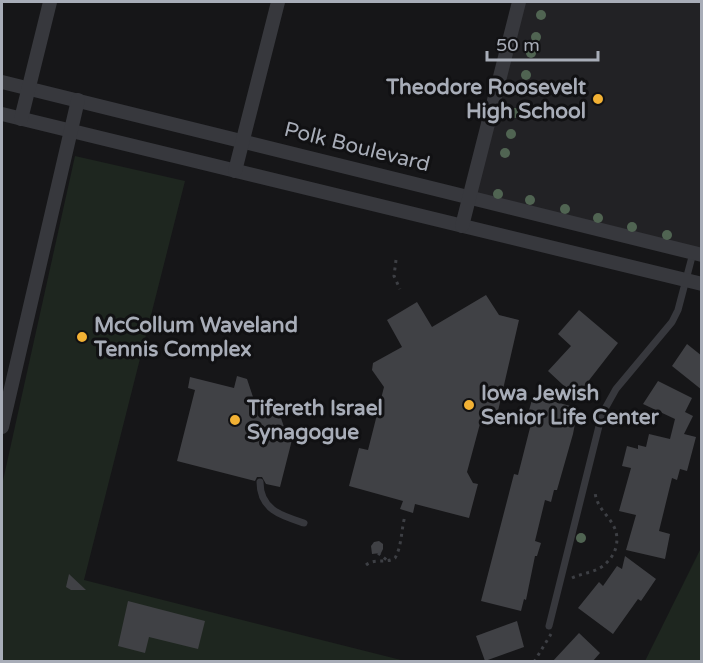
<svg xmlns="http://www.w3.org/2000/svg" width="703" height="663" viewBox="0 0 703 663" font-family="'Varela Round',sans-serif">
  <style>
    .built { fill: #222225 }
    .green { fill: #1e261f }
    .building { fill: #404145 }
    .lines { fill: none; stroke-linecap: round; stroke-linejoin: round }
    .path { stroke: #3d3f44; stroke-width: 3; stroke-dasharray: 3 4.5; stroke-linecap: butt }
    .lane { stroke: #37383d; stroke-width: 7 }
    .street { stroke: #37383d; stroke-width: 14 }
    .tree { fill: #506452 }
    .poi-dot { fill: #f2b134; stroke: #111113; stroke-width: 2 }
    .labels { text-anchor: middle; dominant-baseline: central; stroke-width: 6; stroke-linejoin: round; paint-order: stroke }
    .poi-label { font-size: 21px; font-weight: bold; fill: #a8adb8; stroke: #111113; text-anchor: start }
    .street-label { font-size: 21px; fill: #a8adb8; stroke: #111113 }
  </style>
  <rect width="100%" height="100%" fill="#161618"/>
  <!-- built -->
  <path class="built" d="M 519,2 L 701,2 L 701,255 L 469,197 Z"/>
  <!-- green -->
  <g class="green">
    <path d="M 75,156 L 185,181 L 84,580 L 405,661 L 2,661 L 2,485 Z"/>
    <path d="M 701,548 L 701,661 L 645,661 Z"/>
  </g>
  <!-- building -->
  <g class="building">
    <path d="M 486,295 L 499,315 L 519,320 L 495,424 L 481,420 L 467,472 L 473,483 L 478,484 L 469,518 L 415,504 L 413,513 L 400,509 L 403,501 L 349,486 L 359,448 L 368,450 L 384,387 L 372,370 L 373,363 L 402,347 L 387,320 L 417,302 L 432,327 Z"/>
    <path d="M 579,310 L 618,343 L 576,397 L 548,371 L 571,346 L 558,334 Z"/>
    <path d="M 687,344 L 702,356 L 702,390 L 672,366 Z"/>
    <path d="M 237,376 L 247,379 L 255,403 L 278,409 L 285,430 L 294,432 L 280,487 L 266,484 L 262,477 L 257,477 L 255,481 L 177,461 L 195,390 L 188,388 L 190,377 L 234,388 Z"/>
    <path d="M 658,381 L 692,398 L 685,412 L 693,416 L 684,434 L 696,437 L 687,471 L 680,469 L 677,480 L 672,478 L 659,531 L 670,534 L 665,559 L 626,550 L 636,515 L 619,511 L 631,468 L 622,466 L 627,446 L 638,449 L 638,445 L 646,447 L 649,434 L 670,439 L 675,419 L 643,404 Z"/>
    <path d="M 533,396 L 578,408 L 573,434 L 557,490 L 554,490 L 551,502 L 545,500 L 535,541 L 541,543 L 537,556 L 535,556 L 526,600 L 524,599 L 521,611 L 481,601 L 514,474 L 518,475 L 533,416 L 528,414 Z"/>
    <path d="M 379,541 L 383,544 L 383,549 L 381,553 L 372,554 L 371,546 L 374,542 Z"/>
    <path d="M 625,556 L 656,579 L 641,601 L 638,599 L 613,634 L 578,608 L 599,582 L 603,586 L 617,566 L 622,569 Z"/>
    <path d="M 69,574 L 86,590 L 71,590 L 66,587 Z"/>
    <path d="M 128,601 L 205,621 L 198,649 L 149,637 L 145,653 L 118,646 Z"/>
    <path d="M 517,621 L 524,647 L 485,661 L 476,636 Z"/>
    <path d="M 579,633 L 600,653 L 592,662 L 552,662 Z"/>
  </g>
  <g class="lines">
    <!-- path -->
    <g class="path">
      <path d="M 396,260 L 394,276 L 400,289"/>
      <path d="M 378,553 L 388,561"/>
      <path d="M 366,565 C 375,558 385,564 395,558 C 402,546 401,530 405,516"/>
      <path d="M 572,578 C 582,573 593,573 603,566 C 609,561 614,555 616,547 C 622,520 596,514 595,491"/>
      <path d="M 534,662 L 551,634"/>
    </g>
    <!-- lane -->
    <g class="lane">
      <path d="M 260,482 C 260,510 282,516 304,523"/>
      <path d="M 549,626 L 602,414 L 616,389 L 672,322 L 678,310 L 693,253"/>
    </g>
    <!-- street -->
    <g class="street">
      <path d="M 2,82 L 702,255"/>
      <path d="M 2,114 L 702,284"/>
      <path d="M 21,119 L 50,2"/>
      <path d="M 235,171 L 278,2"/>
      <path d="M 462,226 L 519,2"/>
      <path d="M 2,427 L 78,100"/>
    </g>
  </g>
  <!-- trees -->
  <g class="tree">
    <circle cx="541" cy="15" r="5"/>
    <circle cx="536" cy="37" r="5"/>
    <circle cx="531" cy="53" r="5"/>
    <circle cx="526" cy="75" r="5"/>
    <circle cx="520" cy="92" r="5"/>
    <circle cx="515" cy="113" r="5"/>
    <circle cx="511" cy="134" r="5"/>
    <circle cx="505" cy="153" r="5"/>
    <circle cx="498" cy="194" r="5"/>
    <circle cx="530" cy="200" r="5"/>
    <circle cx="565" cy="209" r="5"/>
    <circle cx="598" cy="218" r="5"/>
    <circle cx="632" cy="227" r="5"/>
    <circle cx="667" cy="235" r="5"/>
    <circle cx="581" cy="538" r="5"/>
  </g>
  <!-- markers -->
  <g class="poi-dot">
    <circle cx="598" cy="99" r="6"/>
    <circle cx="82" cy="337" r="6"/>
    <circle cx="469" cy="405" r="6"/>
    <circle cx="235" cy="420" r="6"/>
  </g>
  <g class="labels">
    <!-- poi labels -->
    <g class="poi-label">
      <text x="586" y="87" text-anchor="end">Theodore Roosevelt<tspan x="586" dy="24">High School</tspan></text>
      <text x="94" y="325">McCollum Waveland<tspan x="94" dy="24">Tennis Complex</tspan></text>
      <text x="481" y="393">Iowa Jewish<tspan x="481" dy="24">Senior Life Center</tspan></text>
      <text x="247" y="408">Tifereth Israel<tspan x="247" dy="24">Synagogue</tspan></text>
    </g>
    <!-- street labels -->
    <g class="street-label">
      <text transform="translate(357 147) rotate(14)">Polk Boulevard</text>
    </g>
  </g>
  <!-- border -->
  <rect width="703" height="663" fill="none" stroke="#a8adb8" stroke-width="6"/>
  <!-- scale -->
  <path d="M487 51v9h111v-9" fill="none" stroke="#a8adb8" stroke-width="3"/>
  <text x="496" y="51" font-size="18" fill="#a8adb8" stroke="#111113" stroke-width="4.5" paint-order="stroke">50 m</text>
</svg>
